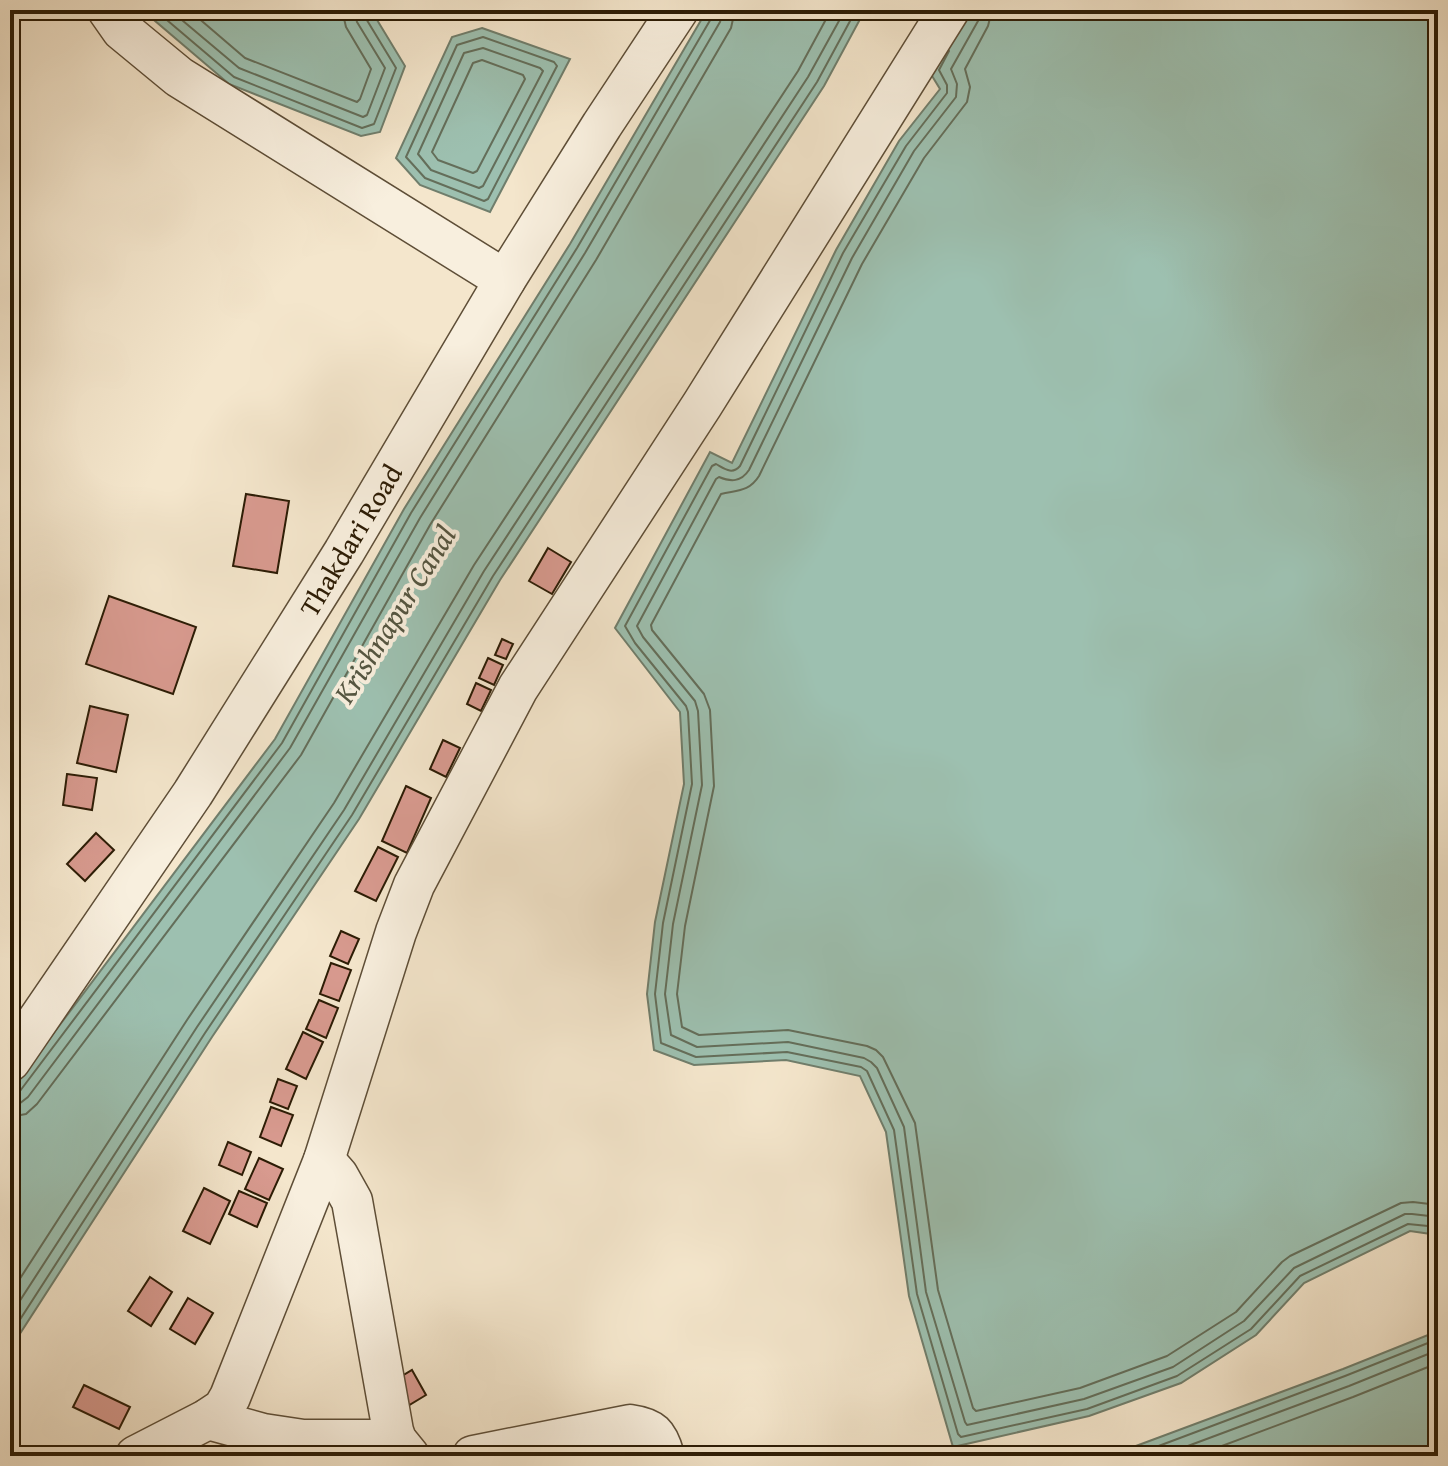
<svg xmlns="http://www.w3.org/2000/svg" width="1448" height="1466" viewBox="0 0 1448 1466" font-family="'Gentium Book Plus',serif">
  <style>
    .water { fill: #9dc0b0; stroke: #707e6c; stroke-width: 2 }
    .lines { fill: none; stroke-linecap: round; stroke-linejoin: round }
    .shore { stroke: #646e5a; stroke-width: 2 }
    .building { fill: #d89a8f; stroke: #2c1c05; stroke-width: 2 }
    .minor-casing { stroke: #5e4e37; stroke-width: 43 }
    .minor { stroke: #f8efde; stroke-width: 40 }
    .labels { text-anchor: middle; dominant-baseline: central; stroke-width: 8; stroke-linejoin: round; paint-order: stroke }
    .street-label { font-size: 28px; fill: #2c1c05; stroke: #f8efde }
    .water-label { font-size: 30px; font-style: italic; fill: #545541; stroke: #f8efde }
  </style>
  <rect width="100%" height="100%" fill="#f4e6cc"/>
  <filter id="stains"><feTurbulence type="fractalNoise" baseFrequency=".0025" numOctaves="4"/><feColorMatrix values="0 0 0 0 .2 0 0 0 0 .09 0 0 0 0 .02 0 0 0 .5 -.17"/></filter>
  <radialGradient id="worn" r=".72"><stop offset=".6" stop-color="#630" stop-opacity="0"/><stop offset="1" stop-color="#630" stop-opacity=".3"/></radialGradient>
  <!-- water -->
  <g class="water">
    <path d="M 148,10 L 371,10 L 405,66 L 380,132 L 361,136 L 229,84 L 154,20 Z"/>
    <path d="M 707,10 L 865,10 L 824,86 L 500,580 L 359,819 L 212,1037 L 10,1349 L 10,1091 L 275,739 L 404,509 L 570,244 Z"/>
    <path d="M 963,10 L 1438,10 L 1438,1235 L 1410,1231 L 1304,1283 L 1256,1335 L 1181,1383 L 1089,1416 L 953,1447 L 909,1296 L 886,1132 L 860,1076 L 786,1060 L 694,1065 L 654,1050 L 647,994 L 655,922 L 684,784 L 680,712 L 615,628 L 710,452 L 732,463 L 836,250 L 899,141 L 940,89 L 929,71 Z"/>
    <path d="M 482,28 L 570,59 L 490,212 L 420,185 L 396,158 L 452,37 Z"/>
    <path d="M 1438,1331 L 1438,1456 L 1109,1456 L 1343,1369 Z"/>
  </g>
  <g class="lines">
    <!-- shore -->
    <g class="shore">
      <path d="M 157,10 L 161,15 L 234,77 L 362,128 L 374,124 L 396,68 L 365,17 L 364,10"/>
      <path d="M 170,10 L 239,68 L 363,117 L 367,115 L 385,68 L 357,22 L 354,10"/>
      <path d="M 189,10 L 245,58 L 357,102 L 360,99 L 371,69 L 346,27 L 342,10"/>
      <path d="M 980,10 L 978,21 L 951,69 L 957,84 L 956,97 L 914,151 L 852,258 L 749,470 C 741,482 731,482 719,477 L 716,479 L 637,626 L 643,637 L 695,701 L 698,711 L 702,785 L 673,924 L 665,994 L 671,1035 L 697,1047 L 788,1042 L 864,1058 L 871,1062 L 877,1068 L 904,1127 L 926,1292 L 965,1422 L 967,1425 L 1084,1399 L 1173,1367 L 1244,1321 L 1294,1268 L 1405,1214 L 1412,1214 L 1438,1217"/>
      <path d="M 992,10 L 988,26 L 965,69 L 970,87 L 967,102 L 924,158 L 862,264 L 759,476 C 749,492 737,490 721,494 L 651,625 L 652,630 L 704,694 L 710,710 L 714,786 L 685,926 L 677,994 L 682,1027 L 699,1035 L 788,1030 L 867,1046 L 876,1050 L 883,1057 L 915,1123 L 938,1290 L 973,1408 L 976,1411 L 1080,1388 L 1167,1356 L 1236,1312 L 1282,1262 L 1290,1256 L 1401,1203 L 1413,1202 L 1438,1205"/>
      <path d="M 483,37 L 554,62 L 557,66 L 488,199 L 484,201 L 425,178 L 406,157 L 457,45 Z"/>
      <path d="M 483,48 L 540,68 L 543,71 L 483,186 L 479,188 L 431,170 L 418,154 L 464,53 Z"/>
      <path d="M 949,51 L 939,70 L 947,85 L 947,93 L 906,146 L 843,253 L 740,466 C 732,475 725,469 716,464 L 712,466 L 625,626 L 635,643 L 686,706 L 688,712 L 692,784 L 663,923 L 655,994 L 661,1043 L 696,1057 L 787,1052 L 861,1067 L 867,1071 L 894,1130 L 917,1294 L 958,1434 L 961,1437 L 1087,1409 L 1177,1376 L 1251,1329 L 1300,1276 L 1408,1224 L 1438,1227"/>
      <path d="M 482,60 L 523,75 L 525,79 L 477,171 L 473,173 L 438,160 L 432,152 L 473,63 Z"/>
      <path d="M 10,1095 L 16,1094 L 20,1091 L 282,743 L 411,513 L 577,248 L 712,17 L 713,10"/>
      <path d="M 10,1105 L 19,1104 L 28,1097 L 290,748 L 420,518 L 585,253 L 720,22 L 723,10"/>
      <path d="M 10,1117 L 26,1114 L 37,1104 L 301,755 L 430,525 L 596,260 L 731,28 L 735,10"/>
      <path d="M 10,1294 L 187,1020 L 334,803 L 474,565 L 798,71 L 831,10"/>
      <path d="M 10,1316 L 197,1027 L 344,810 L 484,571 L 808,77 L 845,10"/>
      <path d="M 10,1335 L 205,1033 L 352,815 L 493,576 L 817,82 L 856,10"/>
      <path d="M 1132,1456 L 1345,1376 L 1438,1339"/>
      <path d="M 1161,1456 L 1349,1386 L 1438,1350"/>
      <path d="M 1195,1456 L 1353,1397 L 1438,1363"/>
    </g>
  </g>
  <!-- building -->
  <g class="building">
    <path d="M 246,494 L 289,501 L 277,573 L 233,566 Z"/>
    <path d="M 548,548 L 571,562 L 552,594 L 529,581 Z"/>
    <path d="M 109,596 L 196,627 L 173,694 L 86,664 Z"/>
    <path d="M 502,639 L 513,644 L 506,659 L 495,655 Z"/>
    <path d="M 488,658 L 503,665 L 494,685 L 479,678 Z"/>
    <path d="M 476,683 L 491,690 L 481,711 L 467,704 Z"/>
    <path d="M 90,706 L 128,715 L 116,772 L 77,763 Z"/>
    <path d="M 443,740 L 460,748 L 446,777 L 430,769 Z"/>
    <path d="M 67,774 L 97,778 L 92,810 L 63,805 Z"/>
    <path d="M 406,786 L 431,798 L 407,853 L 382,841 Z"/>
    <path d="M 96,833 L 114,850 L 85,881 L 67,864 Z"/>
    <path d="M 378,847 L 398,857 L 376,901 L 355,891 Z"/>
    <path d="M 341,931 L 359,939 L 348,964 L 330,956 Z"/>
    <path d="M 331,963 L 351,970 L 339,1001 L 320,994 Z"/>
    <path d="M 319,1000 L 338,1008 L 326,1038 L 306,1029 Z"/>
    <path d="M 303,1032 L 323,1042 L 306,1079 L 286,1069 Z"/>
    <path d="M 278,1079 L 297,1086 L 288,1109 L 270,1102 Z"/>
    <path d="M 271,1107 L 293,1115 L 281,1146 L 260,1137 Z"/>
    <path d="M 228,1142 L 251,1152 L 242,1175 L 219,1165 Z"/>
    <path d="M 259,1158 L 283,1169 L 269,1200 L 245,1189 Z"/>
    <path d="M 204,1188 L 230,1201 L 210,1244 L 183,1231 Z"/>
    <path d="M 239,1191 L 267,1203 L 257,1227 L 229,1214 Z"/>
    <path d="M 150,1277 L 172,1292 L 151,1326 L 128,1311 Z"/>
    <path d="M 188,1298 L 213,1313 L 195,1344 L 170,1329 Z"/>
    <path d="M 412,1370 L 426,1395 L 401,1410 L 387,1385 Z"/>
    <path d="M 84,1385 L 130,1407 L 119,1429 L 73,1407 Z"/>
    <path d="M 626,1433 L 630,1456 L 583,1456 L 581,1442 Z"/>
  </g>
  <g class="lines">
    <!-- minor casing -->
    <g class="minor-casing">
      <g id="minor">
        <path d="M 108,10 L 122,30 L 179,77 L 505,280"/>
        <path d="M 10,1061 L 193,793 L 344,552 L 505,280 L 602,125 L 678,10"/>
        <path d="M 324,1160 L 338,1176 L 352,1201 L 393,1431 L 396,1440 L 409,1456"/>
        <path d="M 208,1419 L 263,1434 L 303,1440 L 396,1440"/>
        <path d="M 136,1456 L 208,1419 L 223,1409 L 230,1397 L 324,1160 L 396,932 L 414,885 L 518,688 L 702,405 L 949,10"/>
        <path d="M 473,1456 L 630,1425 C 652,1428 658,1434 664,1456"/>
      </g>
    </g>
    <!-- minor -->
    <use href="#minor" class="minor"/>
  </g>
  <g class="labels">
    <!-- street labels -->
    <g class="street-label">
      <text transform="translate(350 540) rotate(-59)">Thakdari Road</text>
    </g>
    <!-- water labels -->
    <g class="water-label">
      <text transform="translate(394 614) rotate(-58)">Krishnapur Canal</text>
    </g>
  </g>
  <!-- margin -->
  <rect width="1448" height="1466" fill="none" stroke="#f4e6cc" stroke-width="40"/>
  <rect x="12" y="12" width="1424" height="1442" fill="none" stroke="#2c1c05" stroke-width="4"/>
  <rect x="20" y="20" width="1408" height="1426" fill="none" stroke="#2c1c05" stroke-width="2"/>
  <rect width="100%" height="100%" filter="url(#stains)"/>
  <rect width="100%" height="100%" fill="url(#worn)"/>
</svg>
